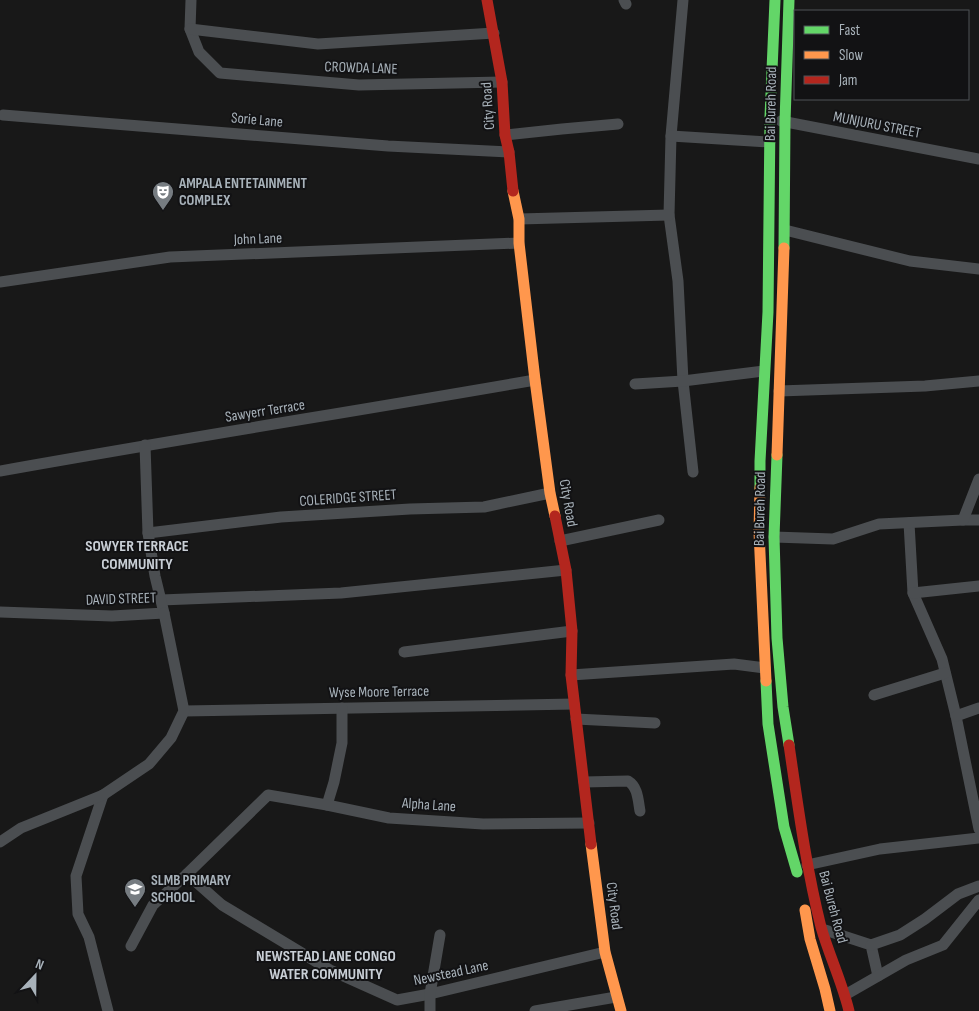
<svg xmlns="http://www.w3.org/2000/svg" width="979" height="1011" viewBox="0 0 979 1011" font-family="'Sofia Sans Condensed',sans-serif">
  <style>
    .lines { fill: none; stroke-linecap: round; stroke-linejoin: round }
    .street { stroke: #4b4e51; stroke-width: 11 }
    .fast { stroke: #63d668; stroke-width: 11 }
    .slow { stroke: #ff974d; stroke-width: 11 }
    .jam { stroke: #b3261e; stroke-width: 11 }
    .labels { text-anchor: middle; dominant-baseline: central; stroke-width: 4; stroke-linejoin: round; paint-order: stroke }
    .street-label { font-size: 15px; fill: #a8b2ba; stroke: #121214 }
    .poi-label { font-size: 15px; font-weight: bold; fill: #a8b2ba; stroke: #121214; text-anchor: start }
    .neighbourhood-label { font-size: 16px; font-weight: bold; fill: #c9cfd6; stroke: #121214 }
  </style>
  <rect width="100%" height="100%" fill="#181818"/>
  <g class="lines">
    <!-- street -->
    <g class="street">
      <path d="M 191,0 L 190,29 L 199,52 L 220,73 L 359,85 L 502,82"/>
      <path d="M 624,0 L 626,4"/>
      <path d="M 683,0 L 671,136 L 669,215 L 678,281 L 683,381 L 693,472"/>
      <path d="M 190,29 L 318,44 L 494,33"/>
      <path d="M 3,115 L 388,146 L 509,152"/>
      <path d="M 781,121 L 979,159"/>
      <path d="M 505,135 L 562,129 L 618,124"/>
      <path d="M 671,136 L 770,142"/>
      <path d="M 519,219 L 669,215"/>
      <path d="M 785,230 L 910,261 L 979,269"/>
      <path d="M 0,282 L 170,257 L 519,243"/>
      <path d="M 635,384 L 683,381 L 764,371"/>
      <path d="M 779,391 L 925,386 L 979,381"/>
      <path d="M 0,471 C 178,439 357,411 535,380"/>
      <path d="M 963,520 L 979,520"/>
      <path d="M 909,523 L 913,593 L 942,659 L 956,716 L 979,829"/>
      <path d="M 148,533 L 281,517 L 410,509 L 484,507 L 550,493"/>
      <path d="M 774,537 L 833,539 L 879,524 L 963,520 L 979,479"/>
      <path d="M 560,541 L 659,520"/>
      <path d="M 913,593 L 979,586"/>
      <path d="M 161,600 L 341,593 L 566,570"/>
      <path d="M 0,612 L 112,616 L 164,613 L 155,576 L 148,533 L 145,445"/>
      <path d="M 404,652 L 572,631"/>
      <path d="M 571,675 L 734,664 L 765,668"/>
      <path d="M 874,695 L 945,673"/>
      <path d="M 184,711 L 574,704"/>
      <path d="M 956,716 L 979,708"/>
      <path d="M 576,719 L 655,723"/>
      <path d="M 584,782 L 628,781 C 638,787 638,800 640,811"/>
      <path d="M 103,795 L 76,876 L 78,914 L 89,937 L 108,1011"/>
      <path d="M 327,805 L 334,782 L 342,743 L 342,708"/>
      <path d="M 0,842 L 21,828 L 103,795 L 149,764 L 171,738 L 184,711 L 164,613"/>
      <path d="M 807,865 L 880,849 L 979,838"/>
      <path d="M 187,874 L 222,905 L 330,970 L 397,1000 L 430,994 L 605,952"/>
      <path d="M 822,929 L 871,945 L 878,976"/>
      <path d="M 871,945 L 900,935 L 925,919 L 958,894 L 979,886"/>
      <path d="M 131,946 L 153,905 L 187,874 L 268,795 L 327,805 L 389,818 L 483,824 L 589,823"/>
      <path d="M 845,995 L 906,960 L 943,945 L 979,900"/>
      <path d="M 430,1011 L 430,994 L 440,935"/>
      <path d="M 535,1011 L 616,997"/>
    </g>
    <!-- fast -->
    <g class="fast">
      <path d="M 784,248 L 785,122 L 789,0"/>
      <path d="M 777,455 L 774,537 L 777,638 L 783,707 L 789,745"/>
      <path d="M 760,488 L 760,461 L 768,312 L 770,117 L 775,0"/>
      <path d="M 766,681 L 768,724 L 784,827 L 797,872"/>
    </g>
    <!-- slow -->
    <g class="slow">
      <path d="M 513,191 L 519,219 L 519,243 L 535,380 L 550,493 L 555,516"/>
      <path d="M 777,455 L 784,248"/>
      <path d="M 760,488 L 759,532 L 766,681"/>
      <path d="M 591,844 L 605,952 L 621,1011"/>
      <path d="M 805,910 L 810,939 L 825,989 L 830,1011"/>
    </g>
    <!-- jam -->
    <g class="jam">
      <path d="M 487,0 L 502,82 L 505,135 L 509,152 L 513,191"/>
      <path d="M 555,516 L 566,570 L 572,631 L 571,675 L 591,844"/>
      <path d="M 789,745 C 798,806 806,867 821,927 C 829,955 842,982 849,1011"/>
    </g>
  </g>
  <!-- icons -->
  <defs>
    <g id="theatre-pin" transform="scale(1.125)"><path d="M0 17L-7.5 6A9.5 9.5 0 1 1 7.5 6Z" fill="#767c81" stroke="#121214"/><path d="M-5-5.5Q0-4 5-5.5V0Q5 5 0 6Q-5 5-5 0ZM-3.3-2.5H-1v1.5H-3.3ZM1-2.5H3.3v1.5H1ZM-2.8 1Q0 5.5 2.8 1Z" fill="#fff"/></g>
    <g id="school-pin" transform="scale(1.125)"><path d="M0 17L-7.5 6A9.5 9.5 0 1 1 7.5 6Z" fill="#767c81" stroke="#121214"/><path d="M0-5L7-2L0 1L-7-2ZM-4 1L0 2.5L4 1V4Q0 6-4 4Z" fill="#fff"/></g>
  </defs>
  <g fill-rule="evenodd">
    <use href="#theatre-pin" x="163" y="192"/>
    <use href="#school-pin" x="135" y="889"/>
  </g>
  <g class="labels">
    <!-- street labels -->
    <g class="street-label">
      <text transform="translate(361 68) rotate(2)">CROWDA LANE</text>
      <text transform="translate(771 104) rotate(-89)">Bai Bureh Road</text>
      <text transform="translate(488 106) rotate(-94)">City Road</text>
      <text transform="translate(257 120) rotate(5)">Sorie Lane</text>
      <text transform="translate(877 125) rotate(11)">MUNJURU STREET</text>
      <text transform="translate(258 239) rotate(-2)">John Lane</text>
      <text transform="translate(265 411) rotate(-9)">Sawyerr Terrace</text>
      <text transform="translate(348 498) rotate(-4)">COLERIDGE STREET</text>
      <text transform="translate(568 503) rotate(80)">City Road</text>
      <text transform="translate(760 509) rotate(-89)">Bai Bureh Road</text>
      <text transform="translate(121 599) rotate(-2)">DAVID STREET</text>
      <text transform="translate(379 692) rotate(-1)">Wyse Moore Terrace</text>
      <text transform="translate(429 805) rotate(4)">Alpha Lane</text>
      <text transform="translate(614 906) rotate(83)">City Road</text>
      <text transform="translate(833 907) rotate(75)">Bai Bureh Road</text>
      <text transform="translate(451 973) rotate(-12)">Newstead Lane</text>
    </g>
    <!-- poi labels -->
    <g class="poi-label">
      <text x="179" y="183">AMPALA ENTETAINMENT<tspan x="179" dy="17">COMPLEX</tspan></text>
      <text x="151" y="880">SLMB PRIMARY<tspan x="151" dy="17">SCHOOL</tspan></text>
    </g>
    <!-- neighbourhood labels -->
    <g class="neighbourhood-label">
      <text x="137" y="546">SOWYER TERRACE<tspan x="137" dy="18">COMMUNITY</tspan></text>
      <text x="326" y="956">NEWSTEAD LANE CONGO<tspan x="326" dy="18">WATER COMMUNITY</tspan></text>
    </g>
  </g>
  <!-- legend -->
  <rect x="794" y="10" width="175" height="90" fill="#121214" stroke="#4e5256"/>
  <rect x="804" y="26" width="25" height="8" fill="#63d668" stroke="#4e5256"/>
  <text x="839" y="35" font-size="15" fill="#a8b2ba">Fast</text>
  <rect x="804" y="51" width="25" height="8" fill="#ff974d" stroke="#4e5256"/>
  <text x="839" y="60" font-size="15" fill="#a8b2ba">Slow</text>
  <rect x="804" y="76" width="25" height="8" fill="#b3261e" stroke="#4e5256"/>
  <text x="839" y="85" font-size="15" fill="#a8b2ba">Jam</text>
  <!-- north arrow -->
  <g transform="translate(35 976) rotate(22)" stroke="#121214" stroke-width="4" paint-order="stroke">
  <path d="M0-4L9 19L0 12L-9 19Z" fill="#a8b2ba"/>
  <text y="-8" font-size="14" font-weight="bold" text-anchor="middle" fill="#a8b2ba">N</text>
  </g>
</svg>
